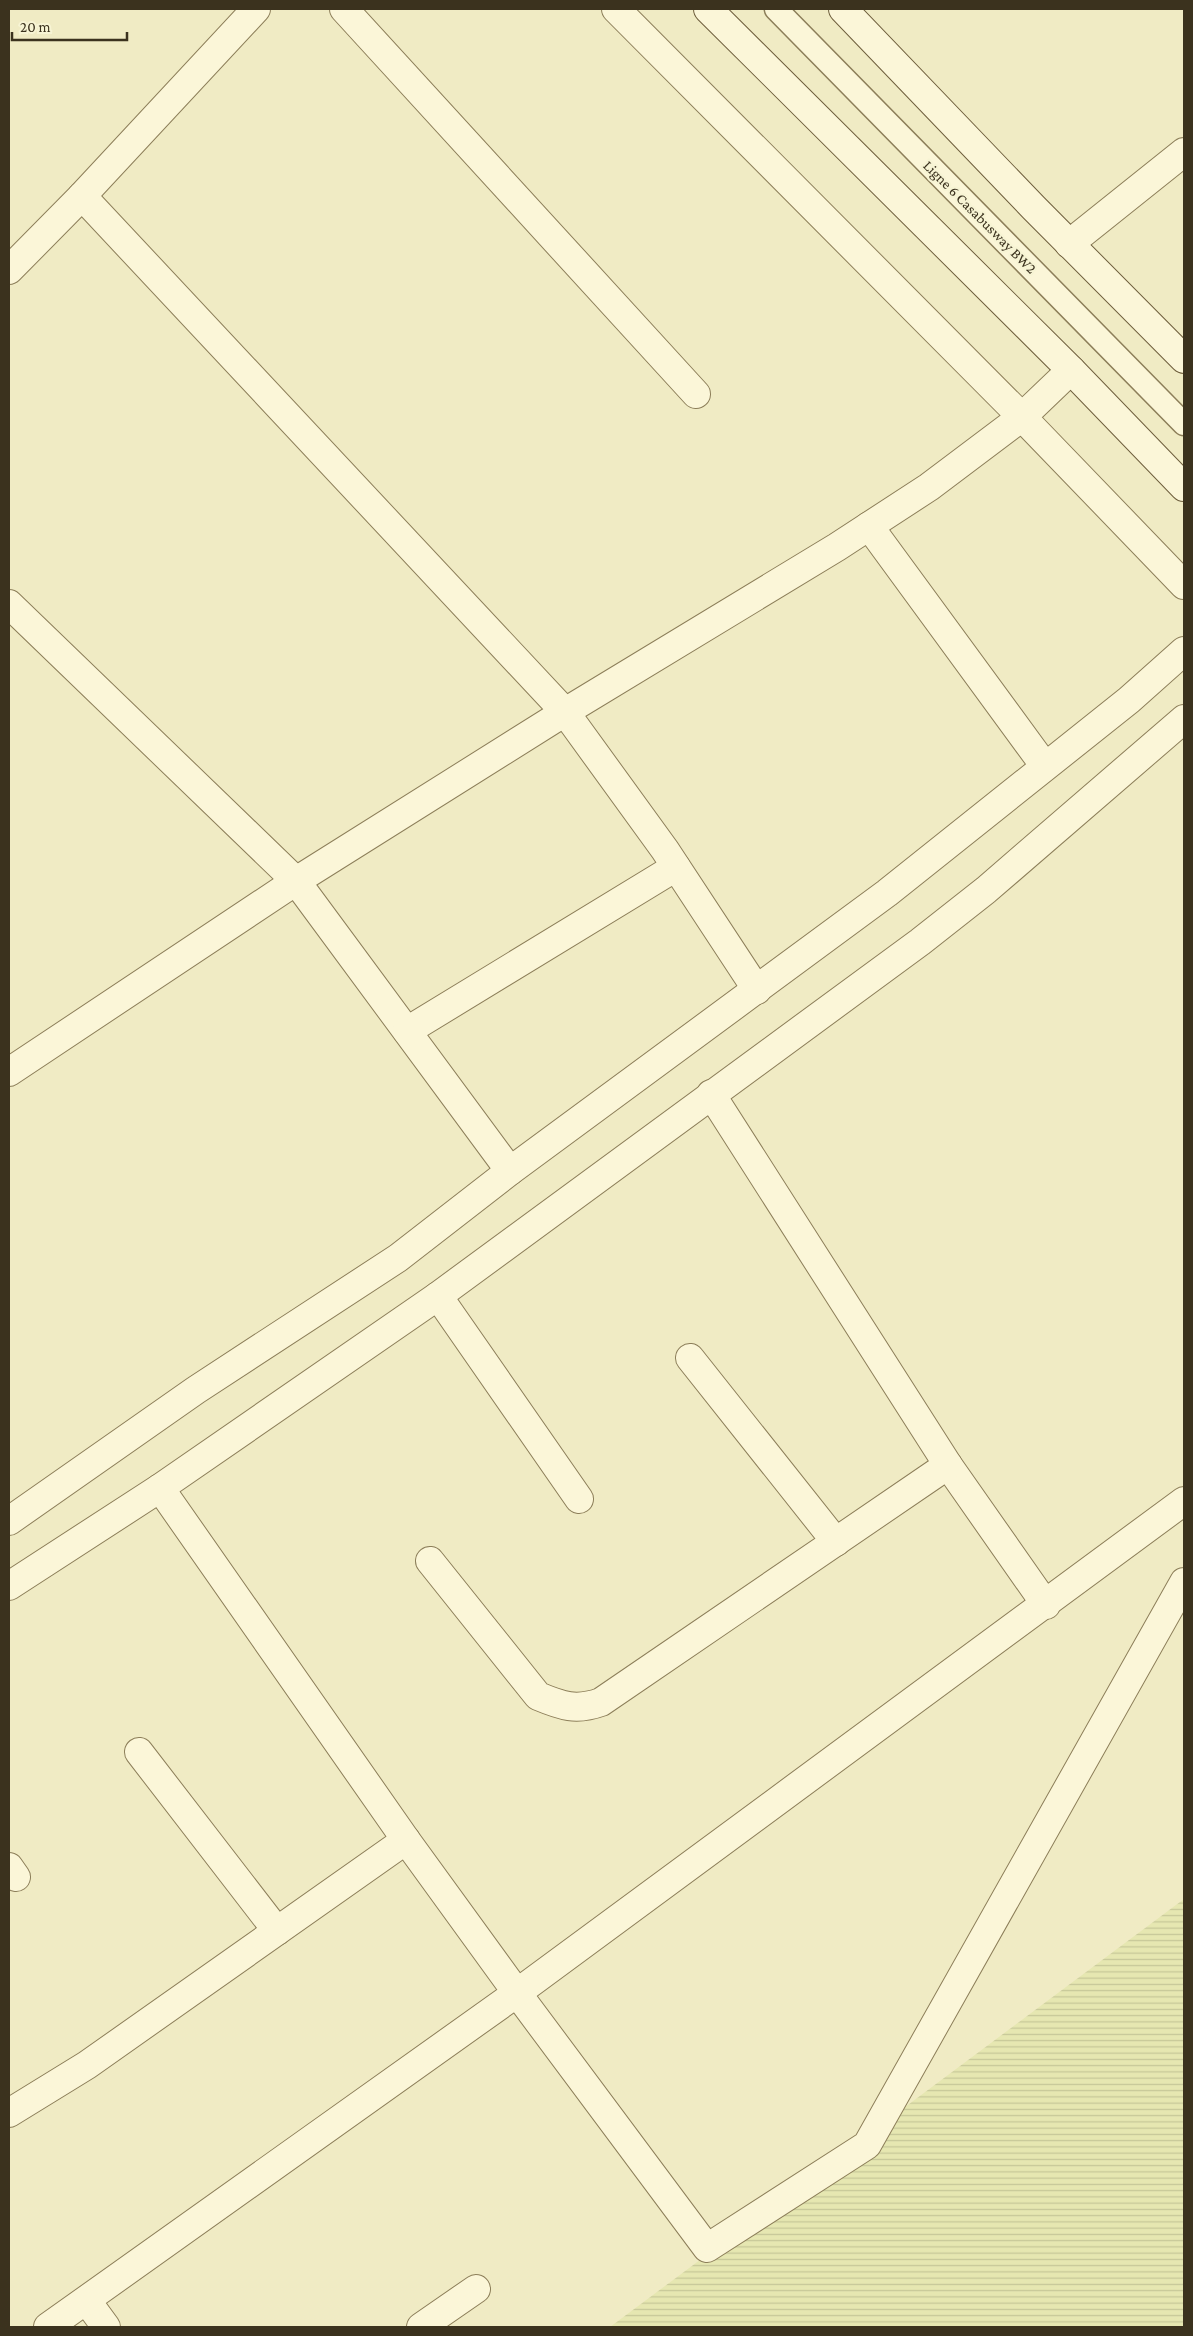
<svg xmlns="http://www.w3.org/2000/svg" width="1193" height="2336" viewBox="0 0 1193 2336" font-family="'Crimson Pro',serif">
  <style>
    .farmland { fill: url(#farmland-rules) }
    .lines { fill: none; stroke-linecap: round; stroke-linejoin: round }
    .service-casing { stroke: #8c7e59; stroke-width: 25 }
    .minor-casing { stroke: #8c7e59; stroke-width: 30 }
    .secondary-casing { stroke: #6e5e3c; stroke-width: 30 }
    .service { stroke: #fbf6d8; stroke-width: 22 }
    .minor { stroke: #fbf6d8; stroke-width: 28 }
    .secondary { stroke: #fbf6d8; stroke-width: 28 }
    .labels { text-anchor: middle; dominant-baseline: central; stroke-width: 4.5; stroke-linejoin: round; paint-order: stroke }
    .street-label { font-size: 15px; fill: #3b321e; stroke: #f7f4d4 }
  </style>
  <defs>
    <pattern id="farmland-rules" width="6" height="5" patternUnits="userSpaceOnUse" patternTransform="scale(1.25)"><rect width="6" height="5" fill="#e6e7b1"/><path d="M0 2.5h6" fill="none" stroke="#c6c798"/></pattern>
  </defs>
  <rect width="100%" height="100%" fill="#f0ebc4"/>
  <!-- farmland -->
  <path class="farmland" d="M 1184,1899 L 1184,2327 L 610,2327 Z"/>
  <g class="lines">
    <!-- service casing -->
    <g class="service-casing">
      <path id="service" d="M 776,9 L 1184,424"/>
    </g>
    <!-- minor casing -->
    <g class="minor-casing">
      <g id="minor">
        <path d="M 344,9 L 696,394"/>
        <path d="M 616,9 L 1022,417 L 1184,585"/>
        <path d="M 82,196 L 565,712 L 665,850 L 757,990"/>
        <path d="M 1069,244 L 1184,152"/>
        <path d="M 9,270 L 82,196 L 256,9"/>
        <path d="M 869,526 L 1044,765"/>
        <path d="M 9,604 L 296,881 L 510,1171"/>
        <path d="M 407,1031 L 676,867"/>
        <path d="M 9,1072 L 296,881 L 565,712 L 837,547 L 929,487 L 1022,417 L 1071,370"/>
        <path d="M 711,1094 L 948,1465 L 1046,1605"/>
        <path d="M 438,1296 L 579,1499"/>
        <path d="M 690,1358 L 836,1542"/>
        <path d="M 160,1488 L 406,1840 L 517,1993 L 707,2248 L 867,2145 L 1184,1582"/>
        <path d="M 9,1521 L 196,1390 L 398,1258 L 510,1171 L 887,893 L 1129,700 L 1184,651"/>
        <path d="M 430,1561 L 538,1696 C 562,1706 576,1711 601,1702 L 948,1465"/>
        <path d="M 9,1586 L 160,1488 L 438,1296 L 920,942 L 986,890 L 1184,719"/>
        <path d="M 139,1752 L 277,1931"/>
        <path d="M 9,1867 L 16,1877"/>
        <path d="M 9,2113 L 87,2065 L 406,1840"/>
        <path d="M 87,2301 L 106,2327"/>
        <path d="M 48,2327 L 517,1993 L 1184,1501"/>
        <path d="M 421,2327 L 476,2289"/>
      </g>
    </g>
    <!-- secondary casing -->
    <g class="secondary-casing">
      <g id="secondary">
        <path d="M 708,9 L 1071,370 L 1184,487"/>
        <path d="M 843,9 L 1034,208 L 1184,359"/>
      </g>
    </g>
    <!-- service -->
    <use href="#service" class="service"/>
    <!-- minor -->
    <use href="#minor" class="minor"/>
    <!-- secondary -->
    <use href="#secondary" class="secondary"/>
  </g>
  <g class="labels">
    <!-- street labels -->
    <g class="street-label">
      <text transform="translate(980 217) rotate(45)">Ligne 6 Casabusway BW2</text>
    </g>
  </g>
  <!-- border -->
  <rect width="1193" height="2336" fill="none" stroke="#3b321e" stroke-width="20"/>
  <!-- scale -->
  <path d="M12 32v8h115v-8" fill="none" stroke="#3b321e" stroke-width="2.5"/>
  <text x="20" y="32" font-size="15" fill="#3b321e" stroke="#f7f4d4" stroke-width="4" paint-order="stroke">20 m</text>
</svg>
